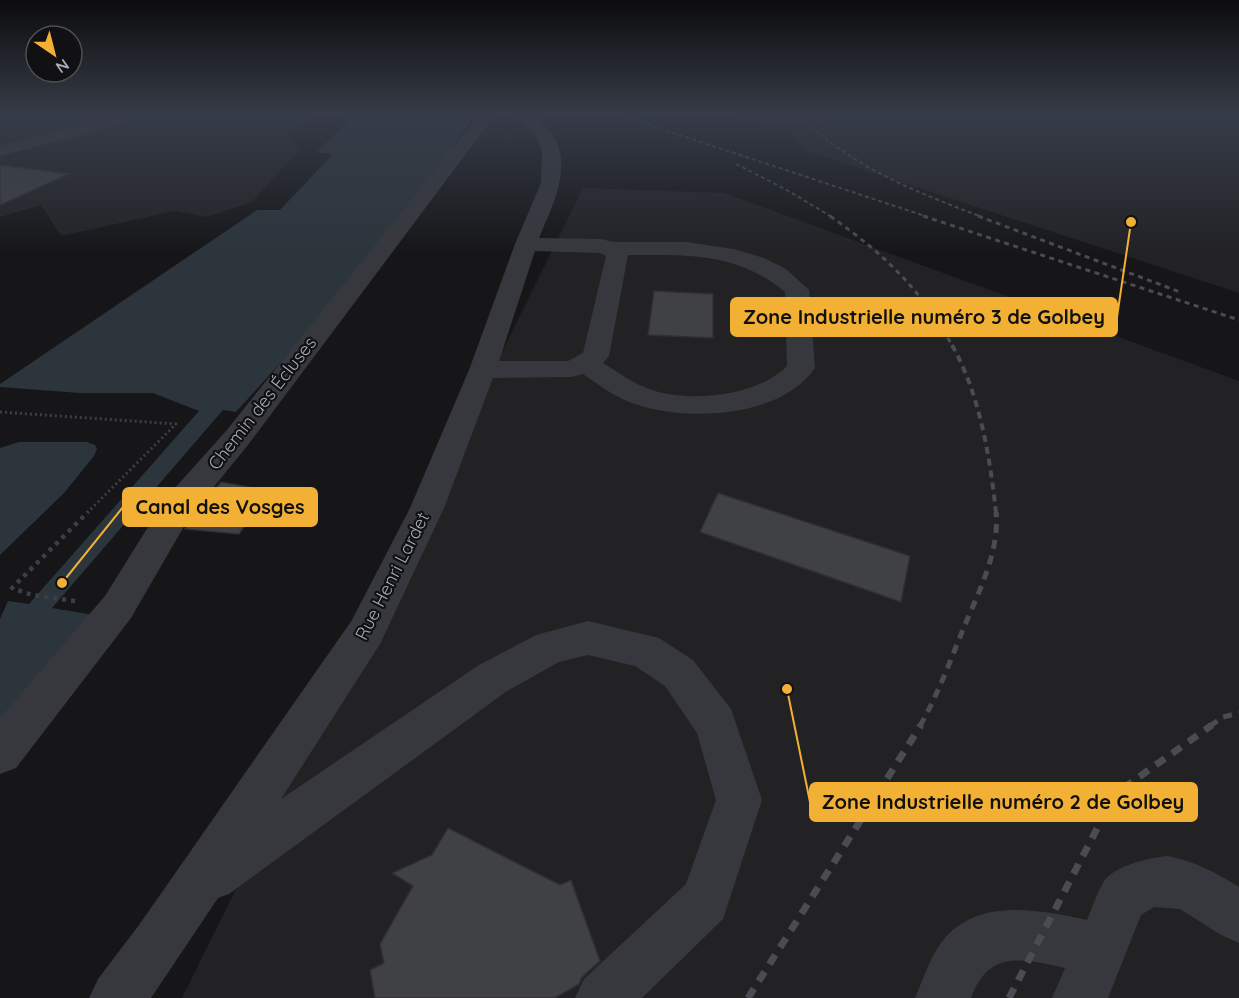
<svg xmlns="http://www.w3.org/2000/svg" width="1239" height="998" viewBox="0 0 1239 998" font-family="Quicksand,sans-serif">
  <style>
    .built { fill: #222225 }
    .water { fill: #2c353c }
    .building { fill: #404145; stroke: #303034; stroke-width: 1.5 }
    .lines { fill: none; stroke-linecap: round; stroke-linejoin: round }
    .path-far1 { stroke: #3d3f44; stroke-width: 3; stroke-dasharray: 2 3; stroke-linecap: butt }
    .path { stroke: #3d3f44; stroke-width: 4.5; stroke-dasharray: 4 5; stroke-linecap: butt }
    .minor { fill: #37383d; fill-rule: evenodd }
    .rail-far4 { stroke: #4a4c52; stroke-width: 2; stroke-dasharray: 4 3; stroke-linecap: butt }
    .rail-far3 { stroke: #4a4c52; stroke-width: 3; stroke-dasharray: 5 4.5; stroke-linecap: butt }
    .rail-far2 { stroke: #4a4c52; stroke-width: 4; stroke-dasharray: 7 5; stroke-linecap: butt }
    .rail-far1 { stroke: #4a4c52; stroke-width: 5; stroke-dasharray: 9 7; stroke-linecap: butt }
    .rail { stroke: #4a4c52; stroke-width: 7; stroke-dasharray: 11 9; stroke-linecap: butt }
    .labels { text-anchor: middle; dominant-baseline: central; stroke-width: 4.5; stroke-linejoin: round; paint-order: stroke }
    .street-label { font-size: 18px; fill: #a8adb8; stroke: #111113 }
    .leader { fill: none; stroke: #f2b134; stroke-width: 2 }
    .callout-dot { fill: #f2b134; stroke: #111113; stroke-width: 2 }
    .callout { fill: #f2b134; stroke: #f2b134; stroke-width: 2 }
    .callout-label { font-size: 20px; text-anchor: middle; font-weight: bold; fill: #111 }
  </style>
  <rect width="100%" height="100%" fill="#161618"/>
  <!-- built -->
  <g class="built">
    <path d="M 0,115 L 319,115 L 289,134 L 299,150 L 252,202 L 207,217 L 174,211 L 61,236 L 41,205 L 0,217 Z"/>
    <path d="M 777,115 L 1239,115 L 1239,293 L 806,151 Z"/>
    <path d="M 583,188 L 724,193 L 1239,381 L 1239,998 L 182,998 Z"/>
  </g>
  <!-- water -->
  <g class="water">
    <path d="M 355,115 L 474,115 C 406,222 321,319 236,412 L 223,410 L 52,608 L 94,615 L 0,725 L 0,619 L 8,601 L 29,604 L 199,411 L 153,393 L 80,393 L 0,387 L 0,384 L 257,210 L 280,210 L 333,154 L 317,152 Z"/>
    <path d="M 19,442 L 87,442 L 95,445 L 97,449 L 94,456 L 64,493 L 0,555 L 0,448 Z"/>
  </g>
  <!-- building -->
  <g class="building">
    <path d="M 0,165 L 69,174 L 0,205 Z"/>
    <path d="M 654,291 L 713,294 L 713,338 L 648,335 Z"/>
    <path d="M 221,482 L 269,491 L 239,534 L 185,529 Z"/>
    <path d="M 718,493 L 910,556 L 901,602 L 700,532 Z"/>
    <path d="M 448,828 L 560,885 L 571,880 L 600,961 L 582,977 L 579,984 L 555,998 L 375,998 L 370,970 L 384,963 L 380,944 L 413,886 L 392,873 L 432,855 Z"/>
  </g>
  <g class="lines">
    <!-- path-far1 -->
    <path class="path-far1" d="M 0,412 L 176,424 L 87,513"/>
    <!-- path -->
    <path class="path" d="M 75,601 L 32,595 L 12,588 L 88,512"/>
    <!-- minor -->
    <g class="minor">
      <path d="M 117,115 L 138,115 L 121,125 L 0,156 L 0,146 Z"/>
      <path d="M 479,115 L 495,115 L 248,445 L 190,516 L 131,618 L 16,768 L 0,774 L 0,718 L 105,596 L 166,498 L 226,431 Z"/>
      <path d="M 514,115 L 531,115 C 537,120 544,125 549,131 C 576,162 552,206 539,238 L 601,239 L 613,242 L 686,242 L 734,249 L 764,258 L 786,269 L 809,290 L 815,368 C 781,418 687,422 635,404 C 616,398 599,385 583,374 L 571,377 L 493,378 L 444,508 L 380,644 L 281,799 L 479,665 L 536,635 L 588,621 L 659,638 L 693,660 L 731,709 L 762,800 L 723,919 L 642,998 L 575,998 L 584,979 L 686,884 L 716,800 L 697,733 L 665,686 L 635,666 L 588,655 L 559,662 L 507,691 L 229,894 L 218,898 L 151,998 L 89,998 L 98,979 L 139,925 L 352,620 L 410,508 L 469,370 L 515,244 L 541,183 L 542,151 L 536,136 ZM 535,251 L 600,253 L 606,256 L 583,353 L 568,361 L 499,361 ZM 628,255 C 687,255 737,252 785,292 L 787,366 C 758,396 691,403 652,390 C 634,384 619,373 603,363 L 609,356 Z"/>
      <path d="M 738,115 L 837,115 C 828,125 747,125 738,115 Z"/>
      <path d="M 1168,856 C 1194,861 1217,873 1239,887 L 1239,943 L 1221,935 L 1180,909 L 1154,907 L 1141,915 L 1108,998 L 1052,998 L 1065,968 C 1023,959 989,949 971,998 L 915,998 C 923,980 929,959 941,943 C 974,897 1039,909 1087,920 C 1092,908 1097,893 1104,881 C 1114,866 1151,857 1168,856 Z"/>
    </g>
    <!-- rail-far4 -->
    <g class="rail-far4">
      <path d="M 619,115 L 928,217"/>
      <path d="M 799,115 C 849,166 916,192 982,217"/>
      <path d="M 736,164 L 785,189 L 832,217"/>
    </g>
    <!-- rail-far3 -->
    <g class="rail-far3">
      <path d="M 830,216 C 885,255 920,288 953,347"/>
      <path d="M 923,216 L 1239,320"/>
      <path d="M 978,216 L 1180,292"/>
    </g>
    <!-- rail-far2 -->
    <path class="rail-far2" d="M 952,345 C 980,395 990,457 996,513"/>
    <!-- rail-far1 -->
    <g class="rail-far1">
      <path d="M 920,726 C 937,696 949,664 962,632 C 977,595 1000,553 996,512"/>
      <path d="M 1210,726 L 1223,717 L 1239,713"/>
    </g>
    <!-- rail -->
    <g class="rail">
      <path d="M 748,998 L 921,725"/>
      <path d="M 1009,998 L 1115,794 L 1212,725"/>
    </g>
  </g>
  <!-- sky -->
  <linearGradient id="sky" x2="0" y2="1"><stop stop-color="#0c0c0d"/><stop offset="0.45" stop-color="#363c48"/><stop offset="1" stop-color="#363c48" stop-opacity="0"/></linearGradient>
  <rect width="1239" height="254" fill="url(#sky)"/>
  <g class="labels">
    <!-- street labels -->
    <g class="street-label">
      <text transform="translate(262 403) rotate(-52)">Chemin des Écluses</text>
      <text transform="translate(392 576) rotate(-63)">Rue Henri Lardet</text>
    </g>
  </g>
  <!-- callouts -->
  <path class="leader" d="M1131 222L1117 317M62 583L123 507M787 689L810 802"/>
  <g class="callout-dot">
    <circle cx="1131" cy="222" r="6"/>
    <circle cx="62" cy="583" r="6"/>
    <circle cx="787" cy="689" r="6"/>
  </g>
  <g class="callout">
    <rect x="731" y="298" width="386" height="38" rx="6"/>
    <rect x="123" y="488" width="194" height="38" rx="6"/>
    <rect x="810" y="783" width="387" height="38" rx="6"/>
  </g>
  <g class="callout-label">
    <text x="924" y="324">Zone Industrielle numéro 3 de Golbey</text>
    <text x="220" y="514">Canal des Vosges</text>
    <text x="1003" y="809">Zone Industrielle numéro 2 de Golbey</text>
  </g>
  <!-- north arrow -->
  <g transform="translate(54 54) rotate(145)"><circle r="28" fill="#111113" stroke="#4d4f55" stroke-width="1.5"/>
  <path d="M0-4.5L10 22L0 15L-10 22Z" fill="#f2b134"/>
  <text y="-9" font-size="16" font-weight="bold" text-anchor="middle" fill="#a8adb8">N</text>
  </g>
</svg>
